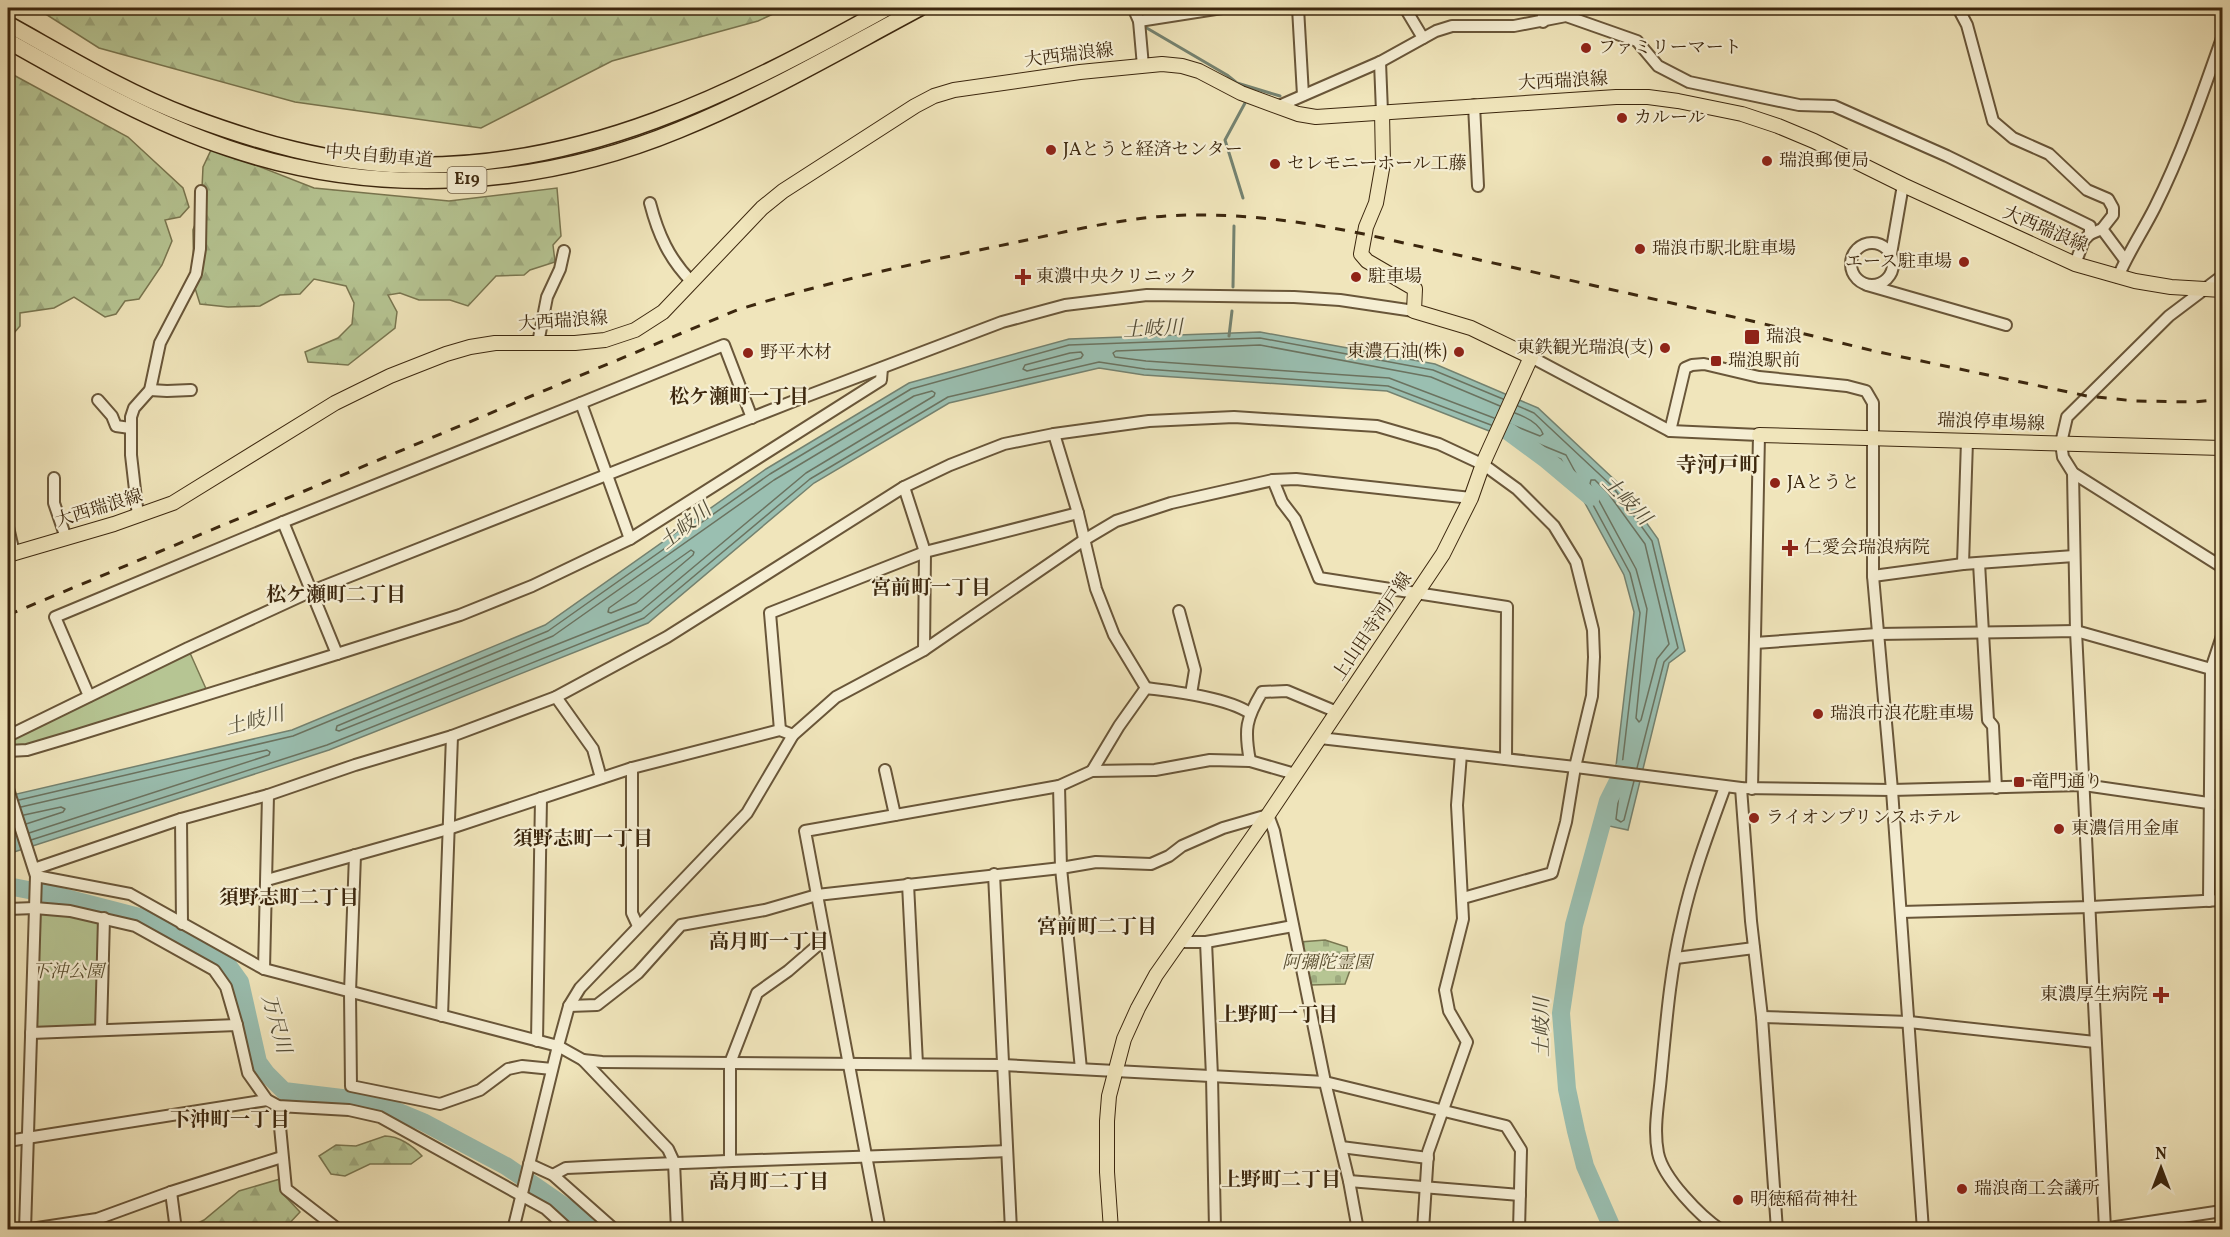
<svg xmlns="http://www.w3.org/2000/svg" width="2230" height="1237" viewBox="0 0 2230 1237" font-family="Vollkorn,'Noto Serif JP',serif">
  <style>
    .green { fill: #b6c593; stroke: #797650; stroke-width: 1.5 }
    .forest { fill: url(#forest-firs); stroke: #797650; stroke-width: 1.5 }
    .cemetery { fill: url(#cemetery-stones); stroke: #797650; stroke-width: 1.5 }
    .water { fill: #9abfb1; stroke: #748270; stroke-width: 1.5 }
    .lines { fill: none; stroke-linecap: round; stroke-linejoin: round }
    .shore { stroke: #6b7360; stroke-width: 1.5 }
    .stream { stroke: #748270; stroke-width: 3 }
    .river { stroke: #9abfb1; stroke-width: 18 }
    .minor-casing { stroke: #695639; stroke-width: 14 }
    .major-casing { stroke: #3c270e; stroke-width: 16 }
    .highway-casing { stroke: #3c270e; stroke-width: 18 }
    .minor { stroke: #f5eed3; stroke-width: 10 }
    .major { stroke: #f0e5bb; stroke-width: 14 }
    .highway { stroke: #f0e5bb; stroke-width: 15 }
    .rail { stroke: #3c270e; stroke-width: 3; stroke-dasharray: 10 10; stroke-linecap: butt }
    .poi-dot { fill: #8f2418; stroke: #f5eed3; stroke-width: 2 }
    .labels { text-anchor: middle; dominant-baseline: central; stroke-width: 4.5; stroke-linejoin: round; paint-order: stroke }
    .shield { fill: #f5eed3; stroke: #746349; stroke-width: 1.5 }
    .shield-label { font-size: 16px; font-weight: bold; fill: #3c270e }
    .poi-label { font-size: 18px; fill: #3c270e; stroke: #f5eed3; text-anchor: start }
    .street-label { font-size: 18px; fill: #3c270e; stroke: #f5eed3 }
    .park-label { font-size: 18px; font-style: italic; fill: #5a4e2f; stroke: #f5eed3 }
    .water-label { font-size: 20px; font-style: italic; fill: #544d37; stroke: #f5eed3 }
    .neighbourhood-label { font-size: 20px; font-weight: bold; fill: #3c270e; stroke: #f5eed3 }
    .quarter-label { font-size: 21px; font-weight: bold; fill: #3c270e; stroke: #f5eed3 }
  </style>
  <defs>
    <pattern id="forest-firs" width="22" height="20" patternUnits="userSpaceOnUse" patternTransform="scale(1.5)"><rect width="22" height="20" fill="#b6c593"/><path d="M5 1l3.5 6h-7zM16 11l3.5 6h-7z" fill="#9da97e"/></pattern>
    <pattern id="cemetery-stones" width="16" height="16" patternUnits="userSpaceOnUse" patternTransform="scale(1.5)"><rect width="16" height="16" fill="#b6c593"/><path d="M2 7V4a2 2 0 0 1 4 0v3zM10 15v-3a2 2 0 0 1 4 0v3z" fill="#9da97e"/></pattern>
  </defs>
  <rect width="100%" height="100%" fill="#f0e5bb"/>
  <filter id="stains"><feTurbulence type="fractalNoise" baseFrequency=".00333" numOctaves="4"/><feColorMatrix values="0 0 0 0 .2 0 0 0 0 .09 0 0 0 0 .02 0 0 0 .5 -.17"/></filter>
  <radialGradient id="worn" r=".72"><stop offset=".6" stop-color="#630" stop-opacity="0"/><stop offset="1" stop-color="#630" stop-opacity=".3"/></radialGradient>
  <!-- green -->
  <g class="green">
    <path d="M 190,653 L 207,691 L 28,746 L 8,748 L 8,739 Z"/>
    <path d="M 39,911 L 100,919 L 98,1025 L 36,1029 Z"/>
  </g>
  <!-- forest -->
  <g class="forest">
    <path d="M 36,8 L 786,8 L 758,21 L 612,61 L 481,128 L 295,102 L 99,48 Z"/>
    <path d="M 8,72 L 128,137 L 183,188 L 189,207 L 180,217 L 165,220 L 172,241 L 162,265 L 139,299 L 125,301 L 116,314 L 105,317 L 74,297 L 54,308 L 20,313 L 20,326 L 8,340 Z"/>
    <path d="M 212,148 L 314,188 L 449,201 L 557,188 L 561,236 L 553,245 L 555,262 L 530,270 L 524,275 L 496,276 L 468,306 L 450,300 L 419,300 L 400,293 L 388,295 L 397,312 L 395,328 L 348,365 L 308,362 L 305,352 L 338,338 L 352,324 L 354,303 L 346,286 L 314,279 L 300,294 L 280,295 L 260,306 L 228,307 L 200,304 L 194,285 L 193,230 L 201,209 L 203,167 Z"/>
    <path d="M 385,1136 C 399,1136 413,1146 422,1156 L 411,1164 L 370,1164 L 345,1176 L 331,1174 L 319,1156 L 336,1145 L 356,1146 Z"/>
    <path d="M 280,1179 L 282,1193 L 300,1212 L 284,1229 L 186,1229 L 204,1220 L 239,1191 Z"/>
  </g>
  <!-- cemetery -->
  <path class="cemetery" d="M 1325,940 L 1347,947 L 1348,954 L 1353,962 L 1345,984 L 1311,985 L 1300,942 Z"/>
  <!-- water -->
  <path class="water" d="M 1260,332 L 1435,364 L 1538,408 L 1618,483 L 1658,539 L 1685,651 L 1669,663 L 1628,830 L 1609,826 L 1634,612 L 1624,575 L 1561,459 L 1387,391 L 1144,375 L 1099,368 L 949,403 L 814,483 L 648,623 L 329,750 L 8,854 L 8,796 L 292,730 L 545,625 L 766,469 L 909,383 L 1069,339 Z"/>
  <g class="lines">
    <!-- shore -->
    <g class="shore">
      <path d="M 1081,352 L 1083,355 L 1081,358 L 1027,371 L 1023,369 L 1025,365 L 1070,353 Z"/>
      <path d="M 932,391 L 935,393 L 934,396 L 806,473 L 641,611 L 339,731 L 336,730 L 337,726 L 553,636 L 774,480 L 914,396 Z"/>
      <path d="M 1518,406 L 1534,413 L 1613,487 L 1652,541 L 1678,648 L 1664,662 L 1637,768"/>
      <path d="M 1494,418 L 1389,378 L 1146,361 L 1115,357 L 1113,353 L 1116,351 L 1260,345 L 1431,377 L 1500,406"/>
      <path d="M 1510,424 L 1540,436 L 1543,434 C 1539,423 1526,417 1515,413"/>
      <path d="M 1507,431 L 1566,455 L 1630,573 L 1640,613 L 1622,766"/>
      <path d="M 1591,480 L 1595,480 L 1608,493 L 1645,544 L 1669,644 L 1657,659 L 1641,720 L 1639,722 L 1636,718 L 1647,609 L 1636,569 L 1590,484 Z"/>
      <path d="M 691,550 L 694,552 L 693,555 L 636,603 L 611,613 L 608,612 L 609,608 Z"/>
      <path d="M 1621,779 L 1616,819 L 1621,822 L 1624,820 L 1634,781"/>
      <path d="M 19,800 L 293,736 L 548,631 L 770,474 L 911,389 L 1069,345 L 1260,338 L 1433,370 L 1503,399"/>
      <path d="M 21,807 L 267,750 L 270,752 L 269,755 L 29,833"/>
      <path d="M 24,815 L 61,807 L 65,809 L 63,812 L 26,824"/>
      <path d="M 31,840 L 327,745 L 644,618 L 810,479 L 948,397 L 1099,362 L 1145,369 L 1388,386 L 1491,425"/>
    </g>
    <!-- stream -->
    <g class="stream">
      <path d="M 1145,27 L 1227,75 L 1237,83 L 1280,96"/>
      <path d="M 1243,198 L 1225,140 L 1245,103"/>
      <path d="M 1233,287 L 1234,226"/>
      <path d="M 1229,336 L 1232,311"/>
    </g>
    <!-- river -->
    <g class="river">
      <path d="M 1509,432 L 1547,460 L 1591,497"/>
      <path d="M 8,886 L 54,895 L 143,918 L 227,964 L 240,982 L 258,1062 L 266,1073 L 284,1091 L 375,1102 L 423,1122 L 506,1166 L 584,1220 L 595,1230"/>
      <path d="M 1613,1230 L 1585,1166 L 1576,1131 L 1567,1089 L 1561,1013 L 1574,925 L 1608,801 L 1624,769"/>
    </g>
    <!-- minor casing -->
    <g class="minor-casing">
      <g id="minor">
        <path d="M 1298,8 L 1303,95"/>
        <path d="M 1405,8 L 1423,38"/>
        <path d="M 1135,12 L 1139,21 L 1143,66"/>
        <path d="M 1139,21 L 1222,8"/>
        <path d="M 1543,22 L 1543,8"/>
        <path d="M 1380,62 L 1382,112"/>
        <path d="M 1474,105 L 1478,186"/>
        <path d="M 1279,106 L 1380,62 L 1436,31 L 1452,26 L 1514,26 L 1566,16 L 1637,41 L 1658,66 L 1689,82 L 1799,105 L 1834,106 L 1947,156 L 2090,226 L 2090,234 L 2102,229 L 2113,215 L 2113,208 L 2108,199 L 2087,190 L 2049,154 L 2013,138 L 1993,121 L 1967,25 L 1958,8"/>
        <path d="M 650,203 C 658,234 669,259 692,282"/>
        <path d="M 2102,229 L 2125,260"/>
        <circle cx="1872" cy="264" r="21"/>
        <path d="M 1891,254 L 1903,185"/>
        <path d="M 2075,264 L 2084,240 L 2090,234"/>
        <path d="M 2222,276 L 2169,316 L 2067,417 L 2061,443 L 2063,457 L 2073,473 L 2222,567"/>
        <path d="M 2118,277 C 2128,253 2143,231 2155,207 C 2182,153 2202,95 2222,38"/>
        <path d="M 1867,285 L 2006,325"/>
        <path d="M 538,343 L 547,297 L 560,269 L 564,251"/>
        <path d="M 1531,357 L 1670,431 L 1759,435 L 1752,789"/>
        <path d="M 150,390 L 167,391 L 191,390"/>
        <path d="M 98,400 L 112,416 L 116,426 L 130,428"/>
        <path d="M 581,403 L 724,345 L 752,418"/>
        <path d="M 1670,431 L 1685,368 L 1692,365 L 1704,364 L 1759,377 L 1847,386 L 1866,391 L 1873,403 L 1873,576 L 1892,790 L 1923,1230"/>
        <path d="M 1054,434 L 1078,513 L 1096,589 L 1114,635 L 1146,688"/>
        <path d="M 2073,473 L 2076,631 L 2105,1229"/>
        <path d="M 54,478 L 54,503 L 66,538"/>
        <path d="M 1273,480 L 1282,502 L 1295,519 L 1319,578 L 1507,607 L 1506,759"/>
        <path d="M 904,487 L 925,552 L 924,650"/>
        <path d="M 138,516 L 131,455 L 131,417 L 134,408 L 150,390 L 160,343 L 196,274 L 200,249 L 201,191"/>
        <path d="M 283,522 L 337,654"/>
        <path d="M 8,527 L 14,553"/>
        <path d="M 1979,563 L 1988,720 L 1993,726 L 1996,788"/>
        <path d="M 1963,564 L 1967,441"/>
        <path d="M 1873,576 L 1963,564 L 2074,556"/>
        <path d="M 1179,611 L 1195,670 L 1191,694"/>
        <path d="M 1755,643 L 1877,634 L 2076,631 L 2211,669 L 2222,675"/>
        <path d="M 1146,688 C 1176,692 1225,697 1250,713"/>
        <path d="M 89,696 L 55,617 L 283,522 L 581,403 L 630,539"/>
        <path d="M 556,697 L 593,749 L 601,778"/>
        <path d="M 780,730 L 770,613 L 925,552 L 1078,513"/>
        <path d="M 8,736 L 188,648 L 312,591 L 794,401 L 1002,322 L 1065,305 L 1147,295 L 1294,297 L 1340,300 L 1414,311"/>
        <path d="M 1320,738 L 1584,768 L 1741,788 L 1892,790 L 2084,785 L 2222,805"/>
        <path d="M 8,751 L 27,750 L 74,736 L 337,654 L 460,615 L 532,586 L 630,539 L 881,380 L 882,368"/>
        <path d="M 1250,761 C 1244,729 1246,719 1262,692 L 1287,691 L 1337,712"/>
        <path d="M 632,768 L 632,913 L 638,926"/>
        <path d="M 885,770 L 895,815"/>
        <path d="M 1092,771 L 1119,726 L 1146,688"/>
        <path d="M 1059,786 L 1061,868 L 1081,1069"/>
        <path d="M 1741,788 L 1751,921 L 1762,1017 L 1777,1230"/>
        <path d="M 8,789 L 36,876 L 25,1230"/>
        <path d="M 181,819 L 182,924"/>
        <path d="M 355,855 L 350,992 L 351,1086 L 440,1104 L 480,1090 L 508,1069 L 522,1066 L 552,1069"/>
        <path d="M 34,869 L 181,819 L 268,795 L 355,765 L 452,736 L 556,697 L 667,637 L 904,487 L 950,465 L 1004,444 L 1054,434 L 1149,421 L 1234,417 L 1377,426 L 1439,444 L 1484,465 L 1517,489 L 1554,526 L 1576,562 L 1593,630 L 1594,657 L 1592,696 L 1575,767 L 1566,822 L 1552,873 L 1463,898"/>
        <path d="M 994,874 L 1011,1230"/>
        <path d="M 36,876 L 130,894 L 264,969 L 558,1046 L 583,1060 L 668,1149 L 674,1162 L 677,1230"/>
        <path d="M 267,880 L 448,829 L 632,768 L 780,730 L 793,735"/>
        <path d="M 908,884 L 917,1064"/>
        <path d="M 2209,901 L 2211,669 L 2222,636"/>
        <path d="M 8,909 L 35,908 L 70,911 L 135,926 L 214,970 L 226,987 L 237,1025"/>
        <path d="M 1901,912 L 2091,907 L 2222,900"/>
        <path d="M 1180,942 L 1206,942 L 1212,1076 L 1215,1230"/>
        <path d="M 1206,942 L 1293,926"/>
        <path d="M 1676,958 L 1754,948"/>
        <path d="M 264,969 L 268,795"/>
        <path d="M 569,1006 L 597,1005 L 638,973 L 681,925 L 765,910 L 817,895 L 1061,868 L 1096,862 L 1151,864 L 1169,856 L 1182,846 L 1223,828 L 1268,815 L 1274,831 L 1325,1082 L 1349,1181 L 1358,1230"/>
        <path d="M 442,1016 L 452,736"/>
        <path d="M 1762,1017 L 1909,1022 L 2095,1042"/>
        <path d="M 101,1030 L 104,918"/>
        <path d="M 31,1033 L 237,1025 L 248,1073 L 267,1100 L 278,1106 L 349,1110 L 380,1117 L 546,1209 L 569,1230"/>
        <path d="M 537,1041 L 541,798"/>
        <path d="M 583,1060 L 602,1062 L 1002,1065 L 1325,1082 L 1506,1126 L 1521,1150 L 1519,1230"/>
        <path d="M 278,1106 L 286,1189 L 339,1230"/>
        <path d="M 8,1141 L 267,1100"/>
        <path d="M 1341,1147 L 1428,1158"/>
        <path d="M 730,1161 L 730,1063 L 757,993 L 788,971 L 825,939"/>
        <path d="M 529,1164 L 553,1175 L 615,1230"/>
        <path d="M 553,1175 L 566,1168 C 713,1160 860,1158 1006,1151"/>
        <path d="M 1349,1181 L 1520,1195"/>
        <path d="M 171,1192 L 176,1230"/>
        <path d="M 24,1230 L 97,1219 L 171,1192 L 282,1157"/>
        <path d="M 513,1230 L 558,1046 L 569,1006 L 580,988 L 747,813 L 793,735 L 836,697 L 924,650 L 1084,540 L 1116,521 L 1171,503 L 1273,480 L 1296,479 L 1471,498"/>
        <path d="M 880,1230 L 805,831 L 1059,786 L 1092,771 L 1155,770 L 1210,760 L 1250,761 L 1295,774"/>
        <path d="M 968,1230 L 1011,1228"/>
        <path d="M 1423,1230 L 1428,1152 L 1467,1042 L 1449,1011 L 1445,990 L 1463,919 L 1457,805 L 1461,754"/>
        <path d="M 1721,1230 C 1700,1216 1663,1178 1658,1153 C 1653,1128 1659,1101 1661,1076 C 1666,1025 1670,972 1682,922 C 1692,876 1709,831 1725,787"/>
        <path d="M 2096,1230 L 2222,1211"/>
      </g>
    </g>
    <!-- major casing -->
    <g class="major-casing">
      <g id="major">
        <path d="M 1759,435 L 2222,448"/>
        <path d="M 8,555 L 114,524 L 173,503 L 335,403 L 390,376 L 446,354 L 470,347 L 495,343 L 575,343 L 605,340 L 635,330 L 663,312 L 762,208 L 783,191 L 915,106 L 934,96 L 954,90 L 1080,72 L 1162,64 L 1182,66 L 1199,71 L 1241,93 L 1298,114 L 1316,117 L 1616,97 L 1648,97 L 1678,101 L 1742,114 L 1778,126 L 1814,141 L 1903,185 L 2075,264 L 2135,281 L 2171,287 L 2222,290"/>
        <path d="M 1111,1230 L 1107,1172 L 1107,1121 L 1109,1096 L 1124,1039 L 1138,1008 L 1156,975 L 1268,815 L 1443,554 L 1471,498 L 1484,461 L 1531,357 L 1471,328 L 1414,311 L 1415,289 L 1367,261 L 1361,254 L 1366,227 L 1376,203 L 1383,163 L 1382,112"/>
      </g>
    </g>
    <!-- highway casing -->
    <g class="highway-casing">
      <g id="highway">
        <path d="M 8,24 C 66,56 125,92 188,116 C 257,142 330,163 404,165 C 584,170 734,93 887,8"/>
        <path d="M 8,41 C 79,81 150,122 228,148 C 375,198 536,189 679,130 C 763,96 841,50 920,8"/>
      </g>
    </g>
    <!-- minor -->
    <use href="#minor" class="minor"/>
    <!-- major -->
    <use href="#major" class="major"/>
    <!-- highway -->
    <use href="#highway" class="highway"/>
    <!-- rail -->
    <path class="rail" d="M 8,615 L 737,310 C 826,282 917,263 1008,244 C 1066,232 1127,216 1188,215 C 1248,214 1305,222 1364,234 L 1756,322 L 1874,351 L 2087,396 L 2135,401 L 2194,402 L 2222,399"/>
  </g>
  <!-- markers -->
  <g class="poi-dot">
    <circle cx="1586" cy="48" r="6"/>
    <circle cx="1622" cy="118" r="6"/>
    <circle cx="1051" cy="150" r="6"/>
    <circle cx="1767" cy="161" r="6"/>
    <circle cx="1275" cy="164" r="6"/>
    <circle cx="1640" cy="249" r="6"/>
    <circle cx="1964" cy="262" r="6"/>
    <path d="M1020 268h6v6h6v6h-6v6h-6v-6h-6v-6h6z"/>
    <circle cx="1356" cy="277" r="6"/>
    <rect x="1744" y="329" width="16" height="16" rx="3"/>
    <circle cx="1665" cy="348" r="6"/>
    <circle cx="1459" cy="352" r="6"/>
    <circle cx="748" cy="353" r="6"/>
    <rect x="1710" y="355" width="12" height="12" rx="3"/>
    <circle cx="1775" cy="483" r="6"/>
    <path d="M1787 539h6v6h6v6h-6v6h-6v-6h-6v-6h6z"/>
    <circle cx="1818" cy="714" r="6"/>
    <rect x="2013" y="776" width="12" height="12" rx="3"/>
    <circle cx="1754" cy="818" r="6"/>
    <circle cx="2059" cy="829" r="6"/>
    <path d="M2158 986h6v6h6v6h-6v6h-6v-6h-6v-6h6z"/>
    <circle cx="1962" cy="1189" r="6"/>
    <circle cx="1738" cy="1200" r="6"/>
  </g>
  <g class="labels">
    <!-- shield labels -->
    <rect class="shield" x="447.5" y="167" width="39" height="26" rx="4.5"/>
    <g class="shield-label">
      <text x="467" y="180">E19</text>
    </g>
    <!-- poi labels -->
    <g class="poi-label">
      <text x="1598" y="48">ファミリーマート</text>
      <text x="1634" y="118">カルール</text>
      <text x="1063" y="150">JAとうと経済センター</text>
      <text x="1779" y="161">瑞浪郵便局</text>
      <text x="1287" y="164">セレモニーホール工藤</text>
      <text x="1652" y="249">瑞浪市駅北駐車場</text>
      <text x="1952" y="262" text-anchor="end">エース駐車場</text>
      <text x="1036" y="277">東濃中央クリニック</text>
      <text x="1368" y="277">駐車場</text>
      <text x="1766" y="337">瑞浪</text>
      <text x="1653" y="348" text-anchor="end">東鉄観光瑞浪(支)</text>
      <text x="1447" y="352" text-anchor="end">東濃石油(株)</text>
      <text x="760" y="353">野平木材</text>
      <text x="1728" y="361">瑞浪駅前</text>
      <text x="1787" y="483">JAとうと</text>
      <text x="1804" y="548">仁愛会瑞浪病院</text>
      <text x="1830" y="714">瑞浪市浪花駐車場</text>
      <text x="2031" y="782">竜門通り</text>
      <text x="1766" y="818">ライオンプリンスホテル</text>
      <text x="2071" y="829">東濃信用金庫</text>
      <text x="2148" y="995" text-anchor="end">東濃厚生病院</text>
      <text x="1974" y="1189">瑞浪商工会議所</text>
      <text x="1750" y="1200">明徳稲荷神社</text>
    </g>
    <!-- street labels -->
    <g class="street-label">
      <text transform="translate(1069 56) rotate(-7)">大西瑞浪線</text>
      <text transform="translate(1563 82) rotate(-3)">大西瑞浪線</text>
      <text transform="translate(379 157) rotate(5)">中央自動車道</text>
      <text transform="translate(2045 230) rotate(23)">大西瑞浪線</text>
      <text transform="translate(563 322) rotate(-4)">大西瑞浪線</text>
      <text transform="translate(1991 423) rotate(2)">瑞浪停車場線</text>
      <text transform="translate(99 509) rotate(-17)">大西瑞浪線</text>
      <text transform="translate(1373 627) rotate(-56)">上山田寺河戸線</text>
    </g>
    <!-- park labels -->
    <g class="park-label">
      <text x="1327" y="963">阿彌陀霊園</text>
      <text x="68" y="972">下沖公園</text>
    </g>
    <!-- water labels -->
    <g class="water-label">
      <text transform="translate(1153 330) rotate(-3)">土岐川</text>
      <text transform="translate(1626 501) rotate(46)">土岐川</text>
      <text transform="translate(686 527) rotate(-39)">土岐川</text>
      <text transform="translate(255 722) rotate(-15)">土岐川</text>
      <text transform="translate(275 1024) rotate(74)">万尺川</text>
      <text transform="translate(1543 1027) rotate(-90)">土岐川</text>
    </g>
    <!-- neighbourhood labels -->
    <g class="neighbourhood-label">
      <text x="739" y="398">松ケ瀬町一丁目</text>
      <text x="931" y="589">宮前町一丁目</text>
      <text x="336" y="596">松ケ瀬町二丁目</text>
      <text x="583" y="840">須野志町一丁目</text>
      <text x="289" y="899">須野志町二丁目</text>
      <text x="1097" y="928">宮前町二丁目</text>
      <text x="769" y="943">高月町一丁目</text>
      <text x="1278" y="1016">上野町一丁目</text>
      <text x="230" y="1121">下沖町一丁目</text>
      <text x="1281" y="1181">上野町二丁目</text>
      <text x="769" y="1183">高月町二丁目</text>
    </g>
    <!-- quarter labels -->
    <g class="quarter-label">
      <text x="1718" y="466">寺河戸町</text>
    </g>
  </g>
  <!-- margin -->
  <rect width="2230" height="1237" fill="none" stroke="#f0e5bb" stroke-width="30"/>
  <rect x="9" y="9" width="2212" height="1219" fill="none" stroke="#3c270e" stroke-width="3"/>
  <rect x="15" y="15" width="2200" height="1207" fill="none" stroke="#3c270e" stroke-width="1.5"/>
  <!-- north arrow -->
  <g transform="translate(2161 1168)" stroke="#f5eed3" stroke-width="4.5" paint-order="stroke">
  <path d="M0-4.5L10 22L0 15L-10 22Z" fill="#3c270e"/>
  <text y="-9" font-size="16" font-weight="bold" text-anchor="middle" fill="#3c270e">N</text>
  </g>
  <rect width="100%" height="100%" filter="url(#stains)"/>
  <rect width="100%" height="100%" fill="url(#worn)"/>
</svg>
